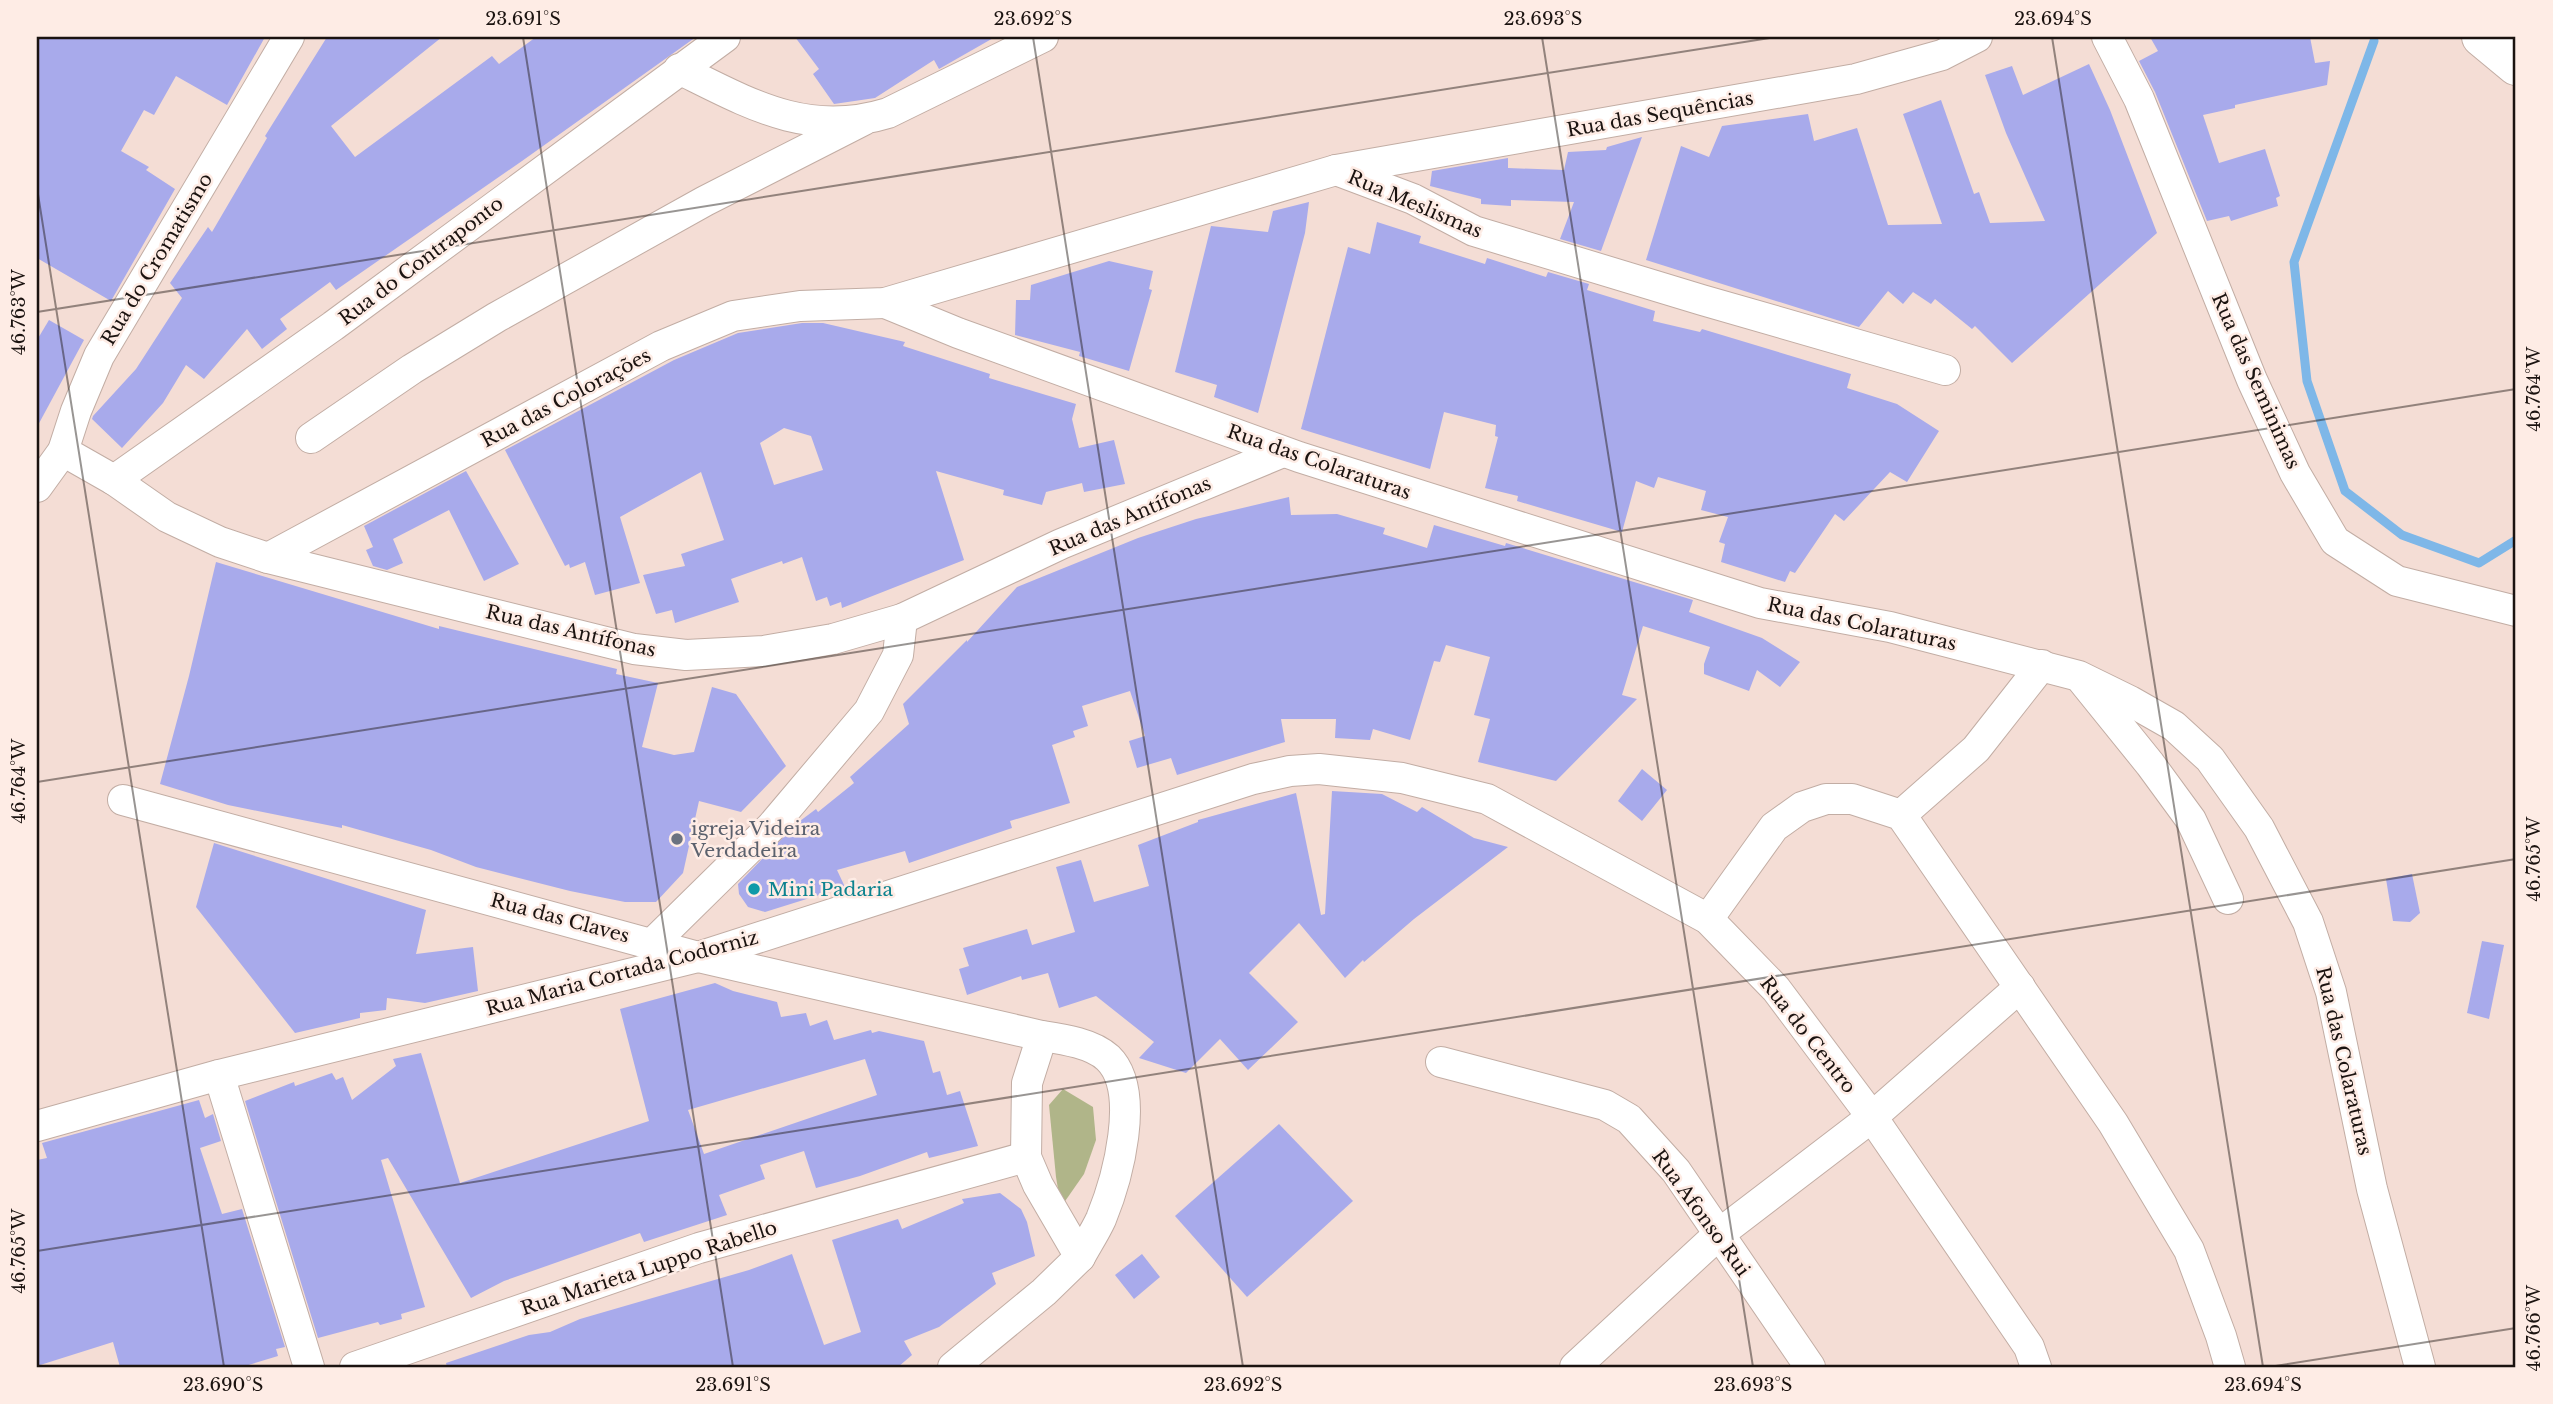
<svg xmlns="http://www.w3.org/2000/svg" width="2553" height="1404" viewBox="0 0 2553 1404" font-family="'Libre Baskerville',serif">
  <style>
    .green { fill: #b0b589 }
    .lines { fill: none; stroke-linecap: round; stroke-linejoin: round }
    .stream { stroke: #7eb7e8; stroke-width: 9 }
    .building { fill: #a8aaeb; fill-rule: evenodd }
    .minor-casing { stroke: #c2ada4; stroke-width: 32 }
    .secondary-casing { stroke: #c2ada4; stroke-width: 40 }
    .minor { stroke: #fff; stroke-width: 30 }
    .secondary { stroke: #fff; stroke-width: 38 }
    .ticks { fill: none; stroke: #1b1310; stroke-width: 2; stroke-opacity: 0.45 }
    .worship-dot { fill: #6b7280; stroke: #feece5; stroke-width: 2.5 }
    .culture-dot { fill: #0f9aa8; stroke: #feece5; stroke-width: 2.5 }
    .labels { text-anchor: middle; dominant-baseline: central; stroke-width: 5; stroke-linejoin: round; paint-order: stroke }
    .street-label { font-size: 19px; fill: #1b1310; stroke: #feece5 }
    .worship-label { font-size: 19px; fill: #5b616d; stroke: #feece5; text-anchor: start }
    .culture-label { font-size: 19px; fill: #0d838f; stroke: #feece5; text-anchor: start }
    .neatline { fill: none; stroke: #1b1310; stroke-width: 2.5 }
    .ticks-label { font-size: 18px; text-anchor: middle; fill: #1b1310 }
  </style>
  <rect width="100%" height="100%" fill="#f4ddd5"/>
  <!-- green -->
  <path class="green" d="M 1063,1089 L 1093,1107 L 1096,1140 L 1084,1174 L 1061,1207 L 1056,1177 L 1049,1105 Z"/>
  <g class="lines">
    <!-- stream -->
    <path class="stream" d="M 2374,41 L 2294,262 L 2307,381 L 2345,491 L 2402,535 L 2479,563 L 2516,540"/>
  </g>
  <!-- building -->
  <g class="building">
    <path d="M 37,37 L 265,37 L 227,105 L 176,76 L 154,115 L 144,110 L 121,151 L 149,167 L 146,170 L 175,189 L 111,301 L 37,258 Z"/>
    <path d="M 327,37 L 442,37 L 331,126 L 355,157 L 492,56 L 499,64 L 536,37 L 696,37 L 522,161 L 336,290 L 330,282 L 280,319 L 287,329 L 262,349 L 247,329 L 204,379 L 186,365 L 163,403 L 122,448 L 92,419 L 93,416 L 136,369 L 182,298 L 170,283 L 208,227 L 212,232 L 267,138 L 265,136 Z"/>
    <path d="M 795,37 L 995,37 L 939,69 L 934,60 L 875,98 L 834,104 L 813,74 L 819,69 Z"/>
    <path d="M 2150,37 L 2310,37 L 2315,63 L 2330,61 L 2327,85 L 2235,105 L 2235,108 L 2203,115 L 2219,163 L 2265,149 L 2280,196 L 2276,198 L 2278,206 L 2231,221 L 2229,216 L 2207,221 L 2155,92 L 2139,61 L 2158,51 Z"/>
    <path d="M 2089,64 L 2110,110 L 2157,233 L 2012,363 L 1975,326 L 1972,329 L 1935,299 L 1931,304 L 1913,292 L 1903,304 L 1888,291 L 1859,327 L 1646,260 L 1681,146 L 1709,157 L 1722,126 L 1808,114 L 1814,141 L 1857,128 L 1888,225 L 1942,224 L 1903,114 L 1941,100 L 1974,194 L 1979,192 L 1990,223 L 2045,221 L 2006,133 L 1985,75 L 2012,66 L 2023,95 Z"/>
    <path d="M 1642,137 L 1601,251 L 1560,239 L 1574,202 L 1511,200 L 1511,206 L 1481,204 L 1481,199 L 1430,186 L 1432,171 L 1508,158 L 1508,168 L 1564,170 L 1568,152 L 1606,150 L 1607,147 Z"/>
    <path d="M 1309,202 L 1305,233 L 1258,413 L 1214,397 L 1217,385 L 1175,372 L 1211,226 L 1268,232 L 1273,211 Z"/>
    <path d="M 1377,222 L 1421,236 L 1419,243 L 1485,264 L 1487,258 L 1546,277 L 1548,272 L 1589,284 L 1587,290 L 1655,311 L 1653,321 L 1700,332 L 1702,329 L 1851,374 L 1847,388 L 1897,404 L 1939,431 L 1907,482 L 1890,472 L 1844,521 L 1835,514 L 1795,573 L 1790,571 L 1785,582 L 1721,562 L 1725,544 L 1719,542 L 1728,517 L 1701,510 L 1706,491 L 1658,477 L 1654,488 L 1636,481 L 1622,532 L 1517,501 L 1518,496 L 1485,488 L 1498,437 L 1495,436 L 1496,425 L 1444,412 L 1430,469 L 1301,429 L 1348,247 L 1370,254 Z"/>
    <path d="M 1109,261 L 1153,271 L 1149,289 L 1152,290 L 1129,371 L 1079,356 L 1080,352 L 1015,335 L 1016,300 L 1030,300 L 1031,285 Z"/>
    <path d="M 49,320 L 84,340 L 37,427 L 37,340 Z"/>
    <path d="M 802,323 L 823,323 L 905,342 L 903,346 L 990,374 L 989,378 L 1076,404 L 1072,419 L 1079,448 L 1114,440 L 1125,484 L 1084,492 L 1082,483 L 1046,492 L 1042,505 L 1003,495 L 1004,490 L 936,471 L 964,560 L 842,608 L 841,602 L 830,606 L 827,597 L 816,601 L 802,557 L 783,564 L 782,561 L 731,579 L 739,602 L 675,623 L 672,610 L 656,614 L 643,575 L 685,566 L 681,554 L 724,540 L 701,472 L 620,517 L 640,583 L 595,595 L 585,562 L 570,568 L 569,564 L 565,566 L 505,450 L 674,360 L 738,333 ZM 784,428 L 811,436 L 823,470 L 774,485 L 760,443 Z"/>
    <path d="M 466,471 L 519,564 L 484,581 L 449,510 L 393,539 L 403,563 L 387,570 L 373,566 L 366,550 L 373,547 L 364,526 Z"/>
    <path d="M 1289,497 L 1291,515 L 1337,514 L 1385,528 L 1383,534 L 1427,548 L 1434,525 L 1505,546 L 1506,543 L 1693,600 L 1689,612 L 1762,638 L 1800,662 L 1780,687 L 1757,670 L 1749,691 L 1704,674 L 1704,664 L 1710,647 L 1643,626 L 1622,695 L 1637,699 L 1556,781 L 1478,762 L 1490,719 L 1474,715 L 1490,657 L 1446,645 L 1440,662 L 1434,661 L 1410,740 L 1373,729 L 1370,740 L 1335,738 L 1336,719 L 1281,719 L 1285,742 L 1177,775 L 1171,758 L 1137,768 L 1129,741 L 1145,736 L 1130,691 L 1082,706 L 1088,726 L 1073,731 L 1075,737 L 1052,745 L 1070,803 L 1010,821 L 1012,828 L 909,863 L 905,851 L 837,870 L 845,887 L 765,912 L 748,907 L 739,894 L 738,884 L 796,824 L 816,809 L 818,812 L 854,783 L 850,777 L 909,724 L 903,704 L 967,640 L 967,642 L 1017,587 L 1138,538 L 1196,519 Z"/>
    <path d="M 216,562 L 439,629 L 439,626 L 617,669 L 616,674 L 658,683 L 642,747 L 674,755 L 694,752 L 712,687 L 736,694 L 786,766 L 741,812 L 699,801 L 683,873 L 656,902 L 625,902 L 570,891 L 476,867 L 431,850 L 342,825 L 342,828 L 228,805 L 160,784 L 189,676 Z"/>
    <path d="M 1642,769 L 1667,790 L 1642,821 L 1618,801 Z"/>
    <path d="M 1332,791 L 1382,794 L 1417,812 L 1422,807 L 1474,838 L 1508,847 L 1414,919 L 1364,962 L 1363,960 L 1345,978 L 1299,923 L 1249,973 L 1298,1022 L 1248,1070 L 1220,1039 L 1186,1073 L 1139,1058 L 1154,1042 L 1096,996 L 1059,1008 L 1048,973 L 1022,980 L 1021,976 L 967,995 L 959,969 L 969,966 L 963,948 L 1027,929 L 1032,945 L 1075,932 L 1056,867 L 1081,860 L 1094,902 L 1149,886 L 1138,845 L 1198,822 L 1198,820 L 1296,793 L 1321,915 L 1325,914 Z"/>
    <path d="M 214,843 L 426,910 L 416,954 L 473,947 L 478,991 L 425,1003 L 387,998 L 386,1010 L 360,1013 L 360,1018 L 295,1033 L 196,907 Z"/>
    <path d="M 2412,874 L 2420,913 L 2410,922 L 2393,921 L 2386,879 Z"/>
    <path d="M 2482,941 L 2504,945 L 2489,1019 L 2467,1013 Z"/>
    <path d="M 715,983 L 733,991 L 777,1002 L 781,1017 L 806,1013 L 810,1026 L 827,1020 L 834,1040 L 871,1030 L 872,1033 L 879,1031 L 924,1041 L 933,1073 L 940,1071 L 947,1095 L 960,1091 L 978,1146 L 929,1158 L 927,1152 L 860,1176 L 816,1188 L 804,1151 L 760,1165 L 765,1179 L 719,1195 L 727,1215 L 644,1242 L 640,1233 L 504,1281 L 471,1298 L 388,1158 L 381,1160 L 425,1307 L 401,1314 L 402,1319 L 380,1325 L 378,1322 L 318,1338 L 245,1101 L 294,1082 L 295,1086 L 332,1073 L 336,1080 L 343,1077 L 352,1100 L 396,1066 L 393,1059 L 421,1053 L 460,1183 L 649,1121 L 620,1009 ZM 865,1059 L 877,1095 L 704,1154 L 688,1110 Z"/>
    <path d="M 199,1100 L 205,1118 L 213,1114 L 221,1141 L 200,1148 L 222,1214 L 242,1209 L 285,1347 L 276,1349 L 278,1356 L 242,1367 L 120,1367 L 113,1342 L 37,1366 L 37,1160 L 47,1158 L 42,1143 Z"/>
    <path d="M 1279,1124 L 1353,1201 L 1247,1297 L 1175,1216 Z"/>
    <path d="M 1000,1193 L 1021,1209 L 1027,1222 L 1035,1256 L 992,1273 L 996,1284 L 939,1327 L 904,1341 L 912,1355 L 898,1367 L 447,1367 L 446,1363 L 529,1335 L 550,1332 L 580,1319 L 749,1270 L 792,1254 L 824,1345 L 861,1332 L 832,1240 L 898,1219 L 902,1229 L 964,1203 L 962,1199 Z"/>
    <path d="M 1142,1254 L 1160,1277 L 1134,1299 L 1115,1275 Z"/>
  </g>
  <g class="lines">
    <!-- minor casing -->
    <g class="minor-casing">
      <g id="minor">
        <path d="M 2107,37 L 2139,99 L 2252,380 L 2295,473 L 2335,541 L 2397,581 L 2516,611"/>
        <path d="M 679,69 C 750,104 807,138 888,113 L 1043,37"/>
        <path d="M 1336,170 L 1413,199 L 1474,231 L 1702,300 L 1945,370"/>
        <path d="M 885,303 L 958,333 L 1299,457 L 1760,603 L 1890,627 L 2079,676 L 2130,701 L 2174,726 L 2210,759 L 2259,828 L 2308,922 L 2331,992 L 2372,1189 L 2420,1367"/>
        <path d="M 311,438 L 412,369 L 497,317 L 705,201 L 862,121"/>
        <path d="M 63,451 L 114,480 L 167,517 L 220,542 L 268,558 L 634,649 L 686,655 L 764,651 L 833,639 L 902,619 L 1061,544 L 1283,452"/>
        <path d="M 114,480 L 333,326 L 725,37"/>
        <path d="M 37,487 L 63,451 L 76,411 L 99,356 L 289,37"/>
        <path d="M 268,558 L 661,346 L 733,316 L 800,306 L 885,303 L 1336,170 L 1856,79 L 1942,55 L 1977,37"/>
        <path d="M 2083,681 L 2150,764 L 2191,820 L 2228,899"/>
        <path d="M 123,800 L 698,957 L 1042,1036 L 1027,1083 L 1026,1157 L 1038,1185 L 1080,1257 L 1044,1292 L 953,1367"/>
        <path d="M 1901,815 L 1976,749 L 2042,665"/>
        <path d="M 1708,919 L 1774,827 L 1802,807 L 1826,799 L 1852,799 L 1901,815 L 2113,1123 L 2189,1250 L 2221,1336 L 2230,1367"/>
        <path d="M 653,943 L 771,827 L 869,711 L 898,655 L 902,619"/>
        <path d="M 1042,1036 C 1062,1039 1092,1043 1108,1058 C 1142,1091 1117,1180 1101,1219 C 1095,1232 1087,1244 1080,1257"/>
        <path d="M 1441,1062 L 1605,1105 L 1629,1119 L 1676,1171 L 1810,1367"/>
        <path d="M 219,1075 L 309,1367"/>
        <path d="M 37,1126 L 219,1075 L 698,957 L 1253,779 L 1290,771 L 1319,769 L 1402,778 L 1487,799 L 1708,919 L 1776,989 L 1872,1117 L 2029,1347 L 2036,1367"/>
        <path d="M 355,1367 L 699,1248 L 1026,1157"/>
        <path d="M 1575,1367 L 1719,1234 L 1872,1117 L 2020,987"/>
      </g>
    </g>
    <!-- secondary casing -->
    <g class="secondary-casing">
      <path id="secondary" d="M 2481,37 L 2516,66"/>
    </g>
    <!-- minor -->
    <use href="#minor" class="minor"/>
    <!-- secondary -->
    <use href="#secondary" class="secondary"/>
  </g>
  <!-- ticks -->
  <path class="ticks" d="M 523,37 L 733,1367M 1033,37 L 1243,1367M 1542,37 L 1753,1367M 2052,37 L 2263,1367M 37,188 L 224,1367M 37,312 L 1776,37M 37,782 L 2516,389M 37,1251 L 2516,859M 2269,1367 L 2516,1328"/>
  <!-- markers -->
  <circle class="worship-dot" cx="677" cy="839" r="7"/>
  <circle class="culture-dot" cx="754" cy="889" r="7"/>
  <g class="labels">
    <!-- street labels -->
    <g class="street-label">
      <text transform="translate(1660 114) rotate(-10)">Rua das Sequências</text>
      <text transform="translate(1415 204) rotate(23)">Rua Meslismas</text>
      <text transform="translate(157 259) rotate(-59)">Rua do Cromatismo</text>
      <text transform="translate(421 261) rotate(-37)">Rua do Contraponto</text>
      <text transform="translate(2256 381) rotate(66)">Rua das Seminimas</text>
      <text transform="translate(566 398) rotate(-28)">Rua das Colorações</text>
      <text transform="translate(1319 462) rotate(19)">Rua das Colaraturas</text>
      <text transform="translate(1130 516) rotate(-23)">Rua das Antífonas</text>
      <text transform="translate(1862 624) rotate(12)">Rua das Colaraturas</text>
      <text transform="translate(571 631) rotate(13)">Rua das Antífonas</text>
      <text transform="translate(560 918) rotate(15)">Rua das Claves</text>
      <text transform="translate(622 973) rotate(-15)">Rua Maria Cortada Codorniz</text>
      <text transform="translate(1808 1035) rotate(52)">Rua do Centro</text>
      <text transform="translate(2344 1061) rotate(77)">Rua das Colaraturas</text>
      <text transform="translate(1701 1213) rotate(54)">Rua Afonso Rui</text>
      <text transform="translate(649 1268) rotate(-18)">Rua Marieta Luppo Rabello</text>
    </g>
    <!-- worship labels -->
    <g class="worship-label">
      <text x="691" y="828">igreja Videira<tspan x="691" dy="22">Verdadeira</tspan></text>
    </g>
    <!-- culture labels -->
    <g class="culture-label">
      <text x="768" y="889">Mini Padaria</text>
    </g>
  </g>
  <!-- border -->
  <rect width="2553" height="1404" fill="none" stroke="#feece5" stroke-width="77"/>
  <rect x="38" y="38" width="2476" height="1328" class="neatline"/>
  <g class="ticks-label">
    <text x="523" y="25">23.691°S</text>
    <text x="1033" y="25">23.692°S</text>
    <text x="1543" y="25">23.693°S</text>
    <text x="2053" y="25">23.694°S</text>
    <text transform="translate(19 312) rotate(-90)" y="6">46.763°W</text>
    <text transform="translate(2534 389) rotate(-90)" y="6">46.764°W</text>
    <text transform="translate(19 781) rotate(-90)" y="6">46.764°W</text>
    <text transform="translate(2534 859) rotate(-90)" y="6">46.765°W</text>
    <text transform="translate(19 1251) rotate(-90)" y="6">46.765°W</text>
    <text transform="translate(2534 1328) rotate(-90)" y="6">46.766°W</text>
    <text x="223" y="1391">23.690°S</text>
    <text x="733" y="1391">23.691°S</text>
    <text x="1243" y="1391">23.692°S</text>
    <text x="1753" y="1391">23.693°S</text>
    <text x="2263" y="1391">23.694°S</text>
  </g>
</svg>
